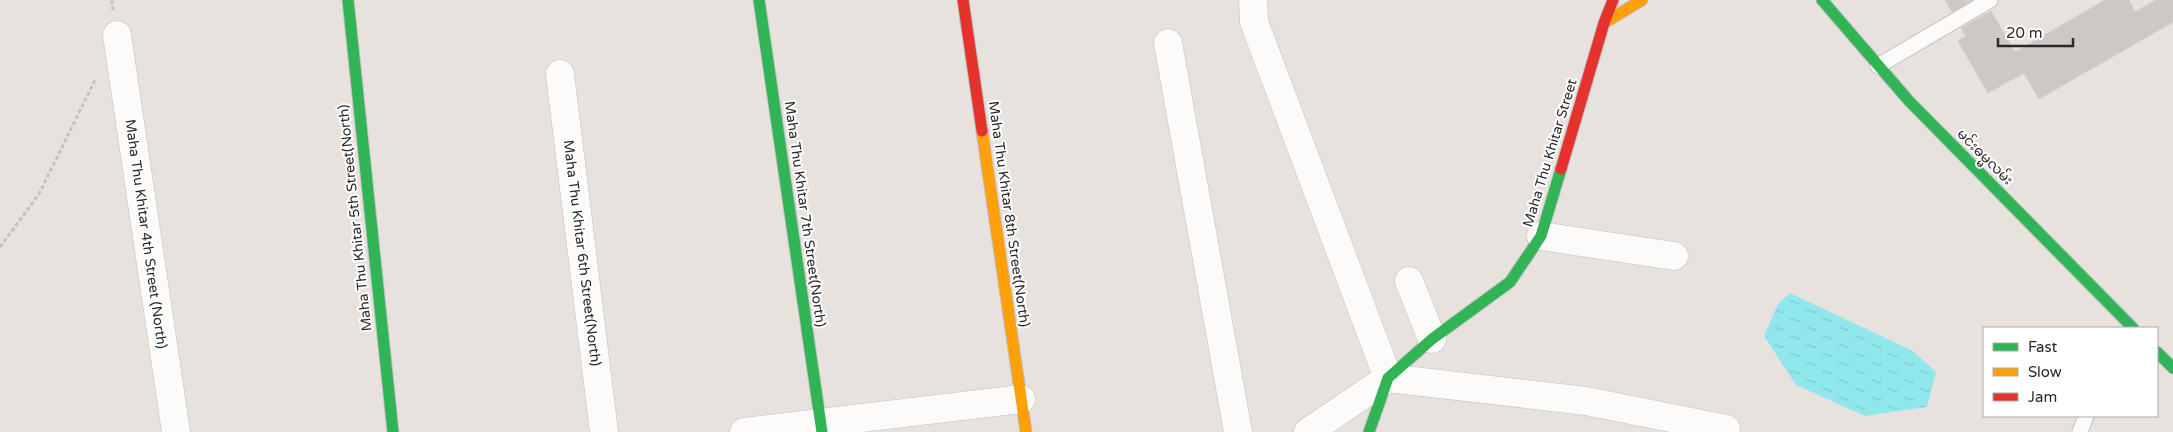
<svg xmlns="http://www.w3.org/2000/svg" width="2173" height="432" viewBox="0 0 2173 432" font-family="'Varela Round','Noto Sans Myanmar',sans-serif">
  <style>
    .water { fill: url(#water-ripples) }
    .building { fill: #cdc8c6; stroke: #d3cecb }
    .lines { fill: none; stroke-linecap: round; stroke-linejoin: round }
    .lane-casing { stroke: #c1c0c1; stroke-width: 17 }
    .street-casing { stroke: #c1c0c1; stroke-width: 29 }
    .fast-casing { stroke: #c1c0c1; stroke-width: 13 }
    .slow-casing { stroke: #c1c0c1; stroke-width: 13 }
    .jam-casing { stroke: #c1c0c1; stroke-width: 13 }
    .path { stroke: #c3c2c2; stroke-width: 3; stroke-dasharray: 4 2.5; stroke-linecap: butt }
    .lane { stroke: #fcfbfa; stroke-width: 15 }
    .street { stroke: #fcfbfa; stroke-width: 28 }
    .fast { stroke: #30b455; stroke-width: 11 }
    .slow { stroke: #ff9f0a; stroke-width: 11 }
    .jam { stroke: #e5322d; stroke-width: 11 }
    .labels { text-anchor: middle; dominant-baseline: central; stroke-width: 4; stroke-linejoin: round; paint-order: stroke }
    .street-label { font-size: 14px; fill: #292929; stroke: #fff }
  </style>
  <defs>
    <pattern id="water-ripples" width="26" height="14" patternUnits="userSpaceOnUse" patternTransform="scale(1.25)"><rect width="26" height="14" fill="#90e8ec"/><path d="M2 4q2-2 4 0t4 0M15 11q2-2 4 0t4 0" fill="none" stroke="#7cc7ca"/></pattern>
  </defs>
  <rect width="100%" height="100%" fill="#e8e2df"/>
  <!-- water -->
  <path class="water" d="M 1790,293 L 1913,351 L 1936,372 L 1927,407 L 1865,416 L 1796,385 L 1764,336 L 1778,304 Z"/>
  <!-- building -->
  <g class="building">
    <path d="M 1945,0 L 1972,0 L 1952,12 Z"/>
    <path d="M 2105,0 L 2129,0 L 2135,12 L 2156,0 L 2173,0 L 2173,22 L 2039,99 L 2024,73 L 1988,93 L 1958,41 L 1966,36 L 1961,28 L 1991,11 L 2015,52 Z"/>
  </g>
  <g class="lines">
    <!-- lane casing -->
    <g class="lane-casing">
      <g id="lane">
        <path d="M 1878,66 L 1990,0"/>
        <path d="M 2080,432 L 2086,416"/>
      </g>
    </g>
    <!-- street casing -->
    <g class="street-casing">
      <g id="street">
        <path d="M 1253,0 L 1254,22 L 1388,378"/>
        <path d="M 117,35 L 176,432"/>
        <path d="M 1168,43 L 1238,432"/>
        <path d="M 560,74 L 604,432"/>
        <path d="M 1541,236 L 1674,256"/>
        <path d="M 1409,281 L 1432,339"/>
        <path d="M 1388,378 L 1586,401 L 1726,429"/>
        <path d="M 744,432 L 1021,399"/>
        <path d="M 1308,432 L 1388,378"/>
      </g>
    </g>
    <!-- fast casing -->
    <g class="fast-casing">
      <g id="fast">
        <path d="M 348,0 L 393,432"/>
        <path d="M 759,0 L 822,432"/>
        <path d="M 1822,0 L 1909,101 L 2133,328"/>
        <path d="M 2157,352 L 2173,368"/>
        <path d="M 1369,432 L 1388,378 L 1432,339 L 1510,282 L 1541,236 L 1561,169"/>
      </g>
    </g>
    <!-- slow casing -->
    <g class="slow-casing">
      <g id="slow">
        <path d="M 1604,23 L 1642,0"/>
        <path d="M 982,131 L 1026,432"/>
      </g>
    </g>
    <!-- jam casing -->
    <g class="jam-casing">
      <g id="jam">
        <path d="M 963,0 L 982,131"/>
        <path d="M 1561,169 L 1604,23 L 1613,0"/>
      </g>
    </g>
    <!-- path -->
    <g class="path">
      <path d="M 112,0 L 113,10"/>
      <path d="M 0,247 L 39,194 L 96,78"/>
    </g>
    <!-- lane -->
    <use href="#lane" class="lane"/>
    <!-- street -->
    <use href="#street" class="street"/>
    <!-- fast -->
    <use href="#fast" class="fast"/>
    <!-- slow -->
    <use href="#slow" class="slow"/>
    <!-- jam -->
    <use href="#jam" class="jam"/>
  </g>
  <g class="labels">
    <!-- street labels -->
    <g class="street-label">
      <text transform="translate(1550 153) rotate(-73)">Maha Thu Khitar Street</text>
      <text transform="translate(1985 157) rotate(45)">မင်းဓမ္မလမ်း</text>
      <text transform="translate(805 214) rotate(82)">Maha Thu Khitar 7th Street(North)</text>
      <text transform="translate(1009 214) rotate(82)">Maha Thu Khitar 8th Street(North)</text>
      <text transform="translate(355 218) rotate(-96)">Maha Thu Khitar 5th Street(North)</text>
      <text transform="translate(146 234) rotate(82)">Maha Thu Khitar 4th Street (North)</text>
      <text transform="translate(582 253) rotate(83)">Maha Thu Khitar 6th Street(North)</text>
    </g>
  </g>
  <!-- legend -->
  <rect x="1983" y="327" width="175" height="90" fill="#ffffff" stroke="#a9a9a9"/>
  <rect x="1993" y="343" width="25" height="8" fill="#30b455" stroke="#a9a9a9"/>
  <text x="2028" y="352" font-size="15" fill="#292929">Fast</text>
  <rect x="1993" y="368" width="25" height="8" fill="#ff9f0a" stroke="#a9a9a9"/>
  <text x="2028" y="377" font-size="15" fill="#292929">Slow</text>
  <rect x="1993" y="393" width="25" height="8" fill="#e5322d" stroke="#a9a9a9"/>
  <text x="2028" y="402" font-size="15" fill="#292929">Jam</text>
  <!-- scale -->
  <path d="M1998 38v8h75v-8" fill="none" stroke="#292929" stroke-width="2.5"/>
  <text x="2006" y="38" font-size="15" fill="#292929" stroke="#ffffff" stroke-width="4" paint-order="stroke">20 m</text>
</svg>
